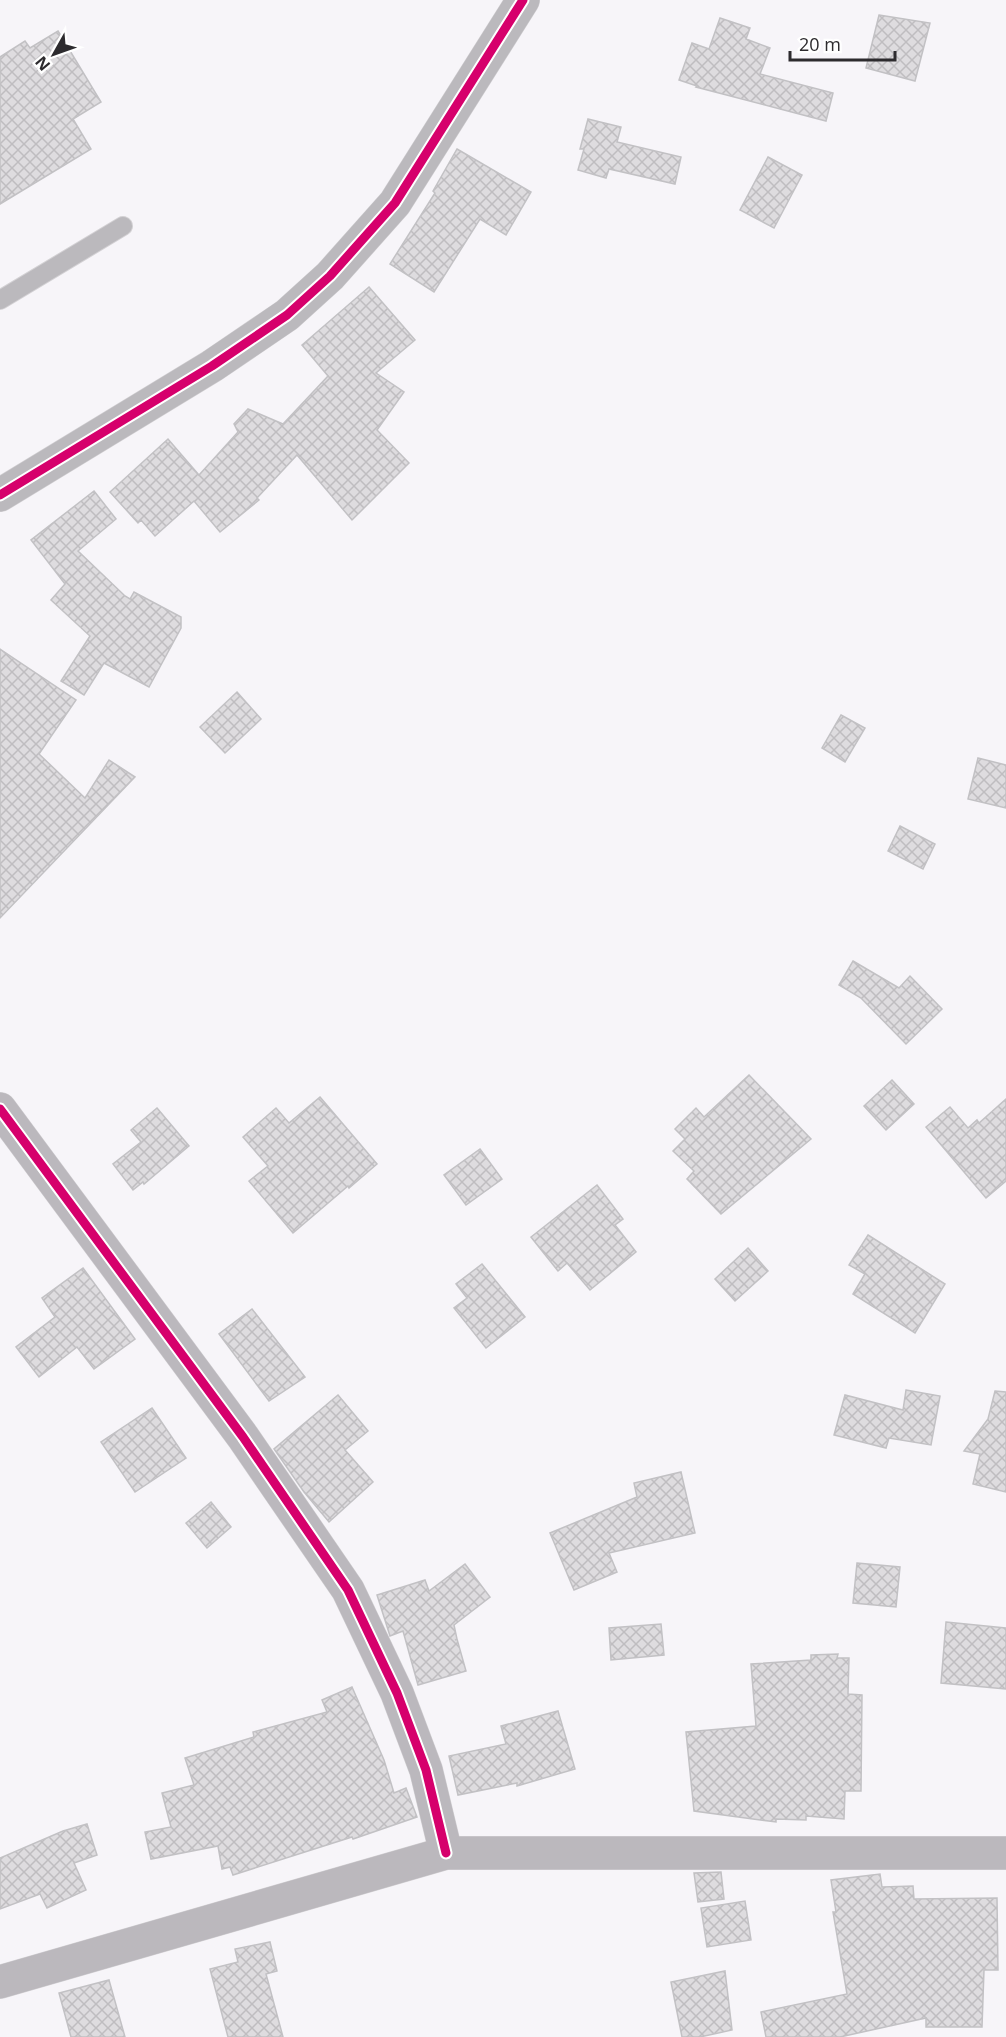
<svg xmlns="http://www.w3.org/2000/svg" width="1006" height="2037" viewBox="0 0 1006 2037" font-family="'Open Sans',sans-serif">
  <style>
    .building { fill: url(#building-cross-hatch); stroke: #c2c1c4; stroke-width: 1.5 }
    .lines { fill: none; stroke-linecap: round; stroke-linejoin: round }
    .lane-casing { stroke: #d3d1d4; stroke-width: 20 }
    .street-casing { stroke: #d3d1d4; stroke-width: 34 }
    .secondary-casing { stroke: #d3d1d4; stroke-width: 34 }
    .lane { stroke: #bbb9bd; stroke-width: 18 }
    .street { stroke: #bbb9bd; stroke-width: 33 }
    .secondary { stroke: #bbb8bd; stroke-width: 33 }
    .cycleway-casing { stroke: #fff; stroke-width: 13 }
    .cycleway { stroke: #d6006c; stroke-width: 9 }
  </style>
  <defs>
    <pattern id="building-cross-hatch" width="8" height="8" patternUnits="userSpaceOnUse" patternTransform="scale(1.5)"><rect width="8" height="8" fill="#dedcdf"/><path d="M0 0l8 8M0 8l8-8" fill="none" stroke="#bfbdc0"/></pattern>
  </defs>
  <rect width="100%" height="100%" fill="#f7f5f9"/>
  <!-- building -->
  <g class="building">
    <path d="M 879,15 L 930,23 L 915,81 L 866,68 Z"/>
    <path d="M 720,18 L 750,28 L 746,39 L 770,48 L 760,74 L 833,93 L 826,121 L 696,87 L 697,86 L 679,80 L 692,43 L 709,49 Z"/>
    <path d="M 58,31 L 101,102 L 73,119 L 91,149 L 0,204 L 0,57 L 25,41 L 30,48 Z"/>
    <path d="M 588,119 L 621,127 L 617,142 L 681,157 L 675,184 L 609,169 L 606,178 L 578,170 L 584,149 L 580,149 Z"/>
    <path d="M 457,149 L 531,192 L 506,235 L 480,219 L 434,292 L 390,264 L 435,193 L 433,191 Z"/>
    <path d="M 768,157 L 802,175 L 774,228 L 740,210 Z"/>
    <path d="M 369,287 L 415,340 L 376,373 L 404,392 L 377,430 L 409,463 L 352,520 L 297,455 L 257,498 L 259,500 L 220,532 L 194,501 L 155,536 L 141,520 L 138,523 L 110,492 L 168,439 L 199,475 L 238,432 L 234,424 L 248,409 L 283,424 L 328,376 L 302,345 Z"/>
    <path d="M 94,491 L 116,519 L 78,551 L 125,596 L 130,599 L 134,592 L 181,617 L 181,628 L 149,687 L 104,663 L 84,695 L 61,681 L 90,636 L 51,600 L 65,584 L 31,540 Z"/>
    <path d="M 0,649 L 76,700 L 39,754 L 85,798 L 109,760 L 135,777 L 0,918 Z"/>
    <path d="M 237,692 L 261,719 L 225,753 L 200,727 Z"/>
    <path d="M 841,715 L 865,728 L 845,762 L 822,748 Z"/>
    <path d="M 978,758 L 1006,765 L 1006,808 L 968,799 Z"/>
    <path d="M 900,826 L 935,844 L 923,869 L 888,851 Z"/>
    <path d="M 853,961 L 899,988 L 910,976 L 942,1009 L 906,1044 L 861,998 L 839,985 Z"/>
    <path d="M 749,1075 L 811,1139 L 721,1214 L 687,1179 L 694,1171 L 673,1151 L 685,1139 L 675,1129 L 696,1108 L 704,1117 Z"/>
    <path d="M 892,1080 L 914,1104 L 886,1130 L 864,1106 Z"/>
    <path d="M 320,1097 L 377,1164 L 349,1188 L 348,1186 L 293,1233 L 249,1181 L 268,1166 L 243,1137 L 276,1108 L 289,1123 Z"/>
    <path d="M 1006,1099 L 1006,1181 L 986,1198 L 926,1127 L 950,1107 L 968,1128 L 977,1120 L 979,1123 Z"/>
    <path d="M 157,1108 L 189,1146 L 144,1184 L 143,1182 L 133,1190 L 113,1164 L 141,1142 L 131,1130 Z"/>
    <path d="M 480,1149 L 502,1179 L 466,1205 L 444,1175 Z"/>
    <path d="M 597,1185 L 623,1219 L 615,1225 L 636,1252 L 590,1290 L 567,1263 L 558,1271 L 531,1237 Z"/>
    <path d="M 868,1235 L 945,1284 L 915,1333 L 853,1294 L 865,1274 L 849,1265 Z"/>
    <path d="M 748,1248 L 768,1271 L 735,1301 L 715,1279 Z"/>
    <path d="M 482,1264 L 525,1317 L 486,1348 L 454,1308 L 467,1298 L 456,1284 Z"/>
    <path d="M 83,1268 L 135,1339 L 94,1369 L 77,1347 L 39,1377 L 16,1347 L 55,1317 L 42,1298 Z"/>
    <path d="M 252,1309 L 305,1377 L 269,1401 L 219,1334 Z"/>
    <path d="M 906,1390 L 940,1396 L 931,1445 L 889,1438 L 886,1448 L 834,1435 L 845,1395 L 903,1410 Z"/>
    <path d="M 995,1391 L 1006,1392 L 1006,1492 L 973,1484 L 980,1454 L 964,1451 L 988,1419 Z"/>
    <path d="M 338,1395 L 368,1431 L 345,1450 L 373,1482 L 329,1522 L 304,1492 L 274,1449 Z"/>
    <path d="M 152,1408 L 186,1458 L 135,1492 L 101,1442 Z"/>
    <path d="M 681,1472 L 695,1533 L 609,1553 L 617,1572 L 574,1590 L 550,1533 L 637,1497 L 634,1483 Z"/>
    <path d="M 211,1502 L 231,1527 L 207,1548 L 186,1523 Z"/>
    <path d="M 857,1563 L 900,1567 L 896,1607 L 853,1603 Z"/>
    <path d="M 465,1564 L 490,1597 L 454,1625 L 457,1639 L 455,1640 L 457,1639 L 466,1671 L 418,1685 L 403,1631 L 390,1636 L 377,1595 L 425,1580 L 429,1591 Z"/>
    <path d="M 946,1622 L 1006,1628 L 1006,1689 L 941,1683 Z"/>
    <path d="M 661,1624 L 664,1655 L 611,1660 L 609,1628 Z"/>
    <path d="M 838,1654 L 837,1658 L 849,1658 L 848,1694 L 862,1695 L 861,1791 L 845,1791 L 844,1819 L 806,1816 L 806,1820 L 776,1819 L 776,1822 L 694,1811 L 686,1732 L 756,1726 L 751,1664 L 811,1660 L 811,1655 Z"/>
    <path d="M 352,1687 L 384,1760 L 394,1793 L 406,1788 L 417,1817 L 353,1839 L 352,1837 L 233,1875 L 230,1867 L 222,1869 L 218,1846 L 151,1859 L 145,1832 L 171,1827 L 162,1793 L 194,1785 L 185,1758 L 254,1737 L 253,1732 L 327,1712 L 322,1700 Z"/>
    <path d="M 558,1711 L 575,1769 L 517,1786 L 517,1783 L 458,1795 L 449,1756 L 506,1744 L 501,1726 Z"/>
    <path d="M 87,1824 L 97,1855 L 74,1863 L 86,1890 L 47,1908 L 40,1894 L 0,1909 L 0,1858 L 63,1831 Z"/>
    <path d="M 721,1872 L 724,1899 L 698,1902 L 694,1873 Z"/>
    <path d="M 880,1874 L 882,1887 L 913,1886 L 914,1899 L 997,1898 L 998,1970 L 984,1970 L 982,2027 L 926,2027 L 926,2018 L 840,2037 L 766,2037 L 761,2012 L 847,1994 L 833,1912 L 836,1912 L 831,1880 Z"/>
    <path d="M 745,1901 L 751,1940 L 707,1947 L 701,1908 Z"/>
    <path d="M 270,1942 L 277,1971 L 266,1974 L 283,2037 L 228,2037 L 210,1969 L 238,1962 L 235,1949 Z"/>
    <path d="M 725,1971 L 732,2030 L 700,2037 L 682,2037 L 671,1982 Z"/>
    <path d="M 109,1980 L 125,2037 L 71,2037 L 59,1993 Z"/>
  </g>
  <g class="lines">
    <!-- lane casing -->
    <g class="lane-casing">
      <path id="lane" d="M 0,300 L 123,226"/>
    </g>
    <!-- street casing -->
    <g class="street-casing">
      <path id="street" d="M 0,495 L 212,366 L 287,315 L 330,276 L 395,203 L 523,0"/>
    </g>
    <!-- secondary casing -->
    <g class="secondary-casing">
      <g id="secondary">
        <path d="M 0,1109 L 243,1437 L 348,1590 L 397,1693 L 426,1770 L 446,1853"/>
        <path d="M 0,1982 L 446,1853 L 1006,1853"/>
      </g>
    </g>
    <!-- lane -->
    <use href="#lane" class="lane"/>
    <!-- street -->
    <use href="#street" class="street"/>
    <!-- secondary -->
    <use href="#secondary" class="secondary"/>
    <!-- cycleway casing -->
    <g class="cycleway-casing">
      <g id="cycleway">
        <path d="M 0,495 L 212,366 L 287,315 L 330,276 L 395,203 L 523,0"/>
        <path d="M 0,1109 L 243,1437 L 348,1590 L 397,1693 L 426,1770 L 446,1853"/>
      </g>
    </g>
    <!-- cycleway -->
    <use href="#cycleway" class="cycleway"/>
  </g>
  <!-- north arrow -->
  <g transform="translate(54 54) rotate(230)" stroke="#ffffff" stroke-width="4.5" paint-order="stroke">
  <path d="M0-4.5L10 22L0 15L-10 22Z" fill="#2d2b2e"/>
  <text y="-9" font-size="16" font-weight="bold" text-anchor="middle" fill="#2d2b2e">N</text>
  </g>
  <!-- scale -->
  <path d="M790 51v9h105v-9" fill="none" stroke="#2d2b2e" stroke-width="3"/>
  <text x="799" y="51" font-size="18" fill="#2d2b2e" stroke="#ffffff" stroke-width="4.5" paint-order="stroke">20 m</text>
</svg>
